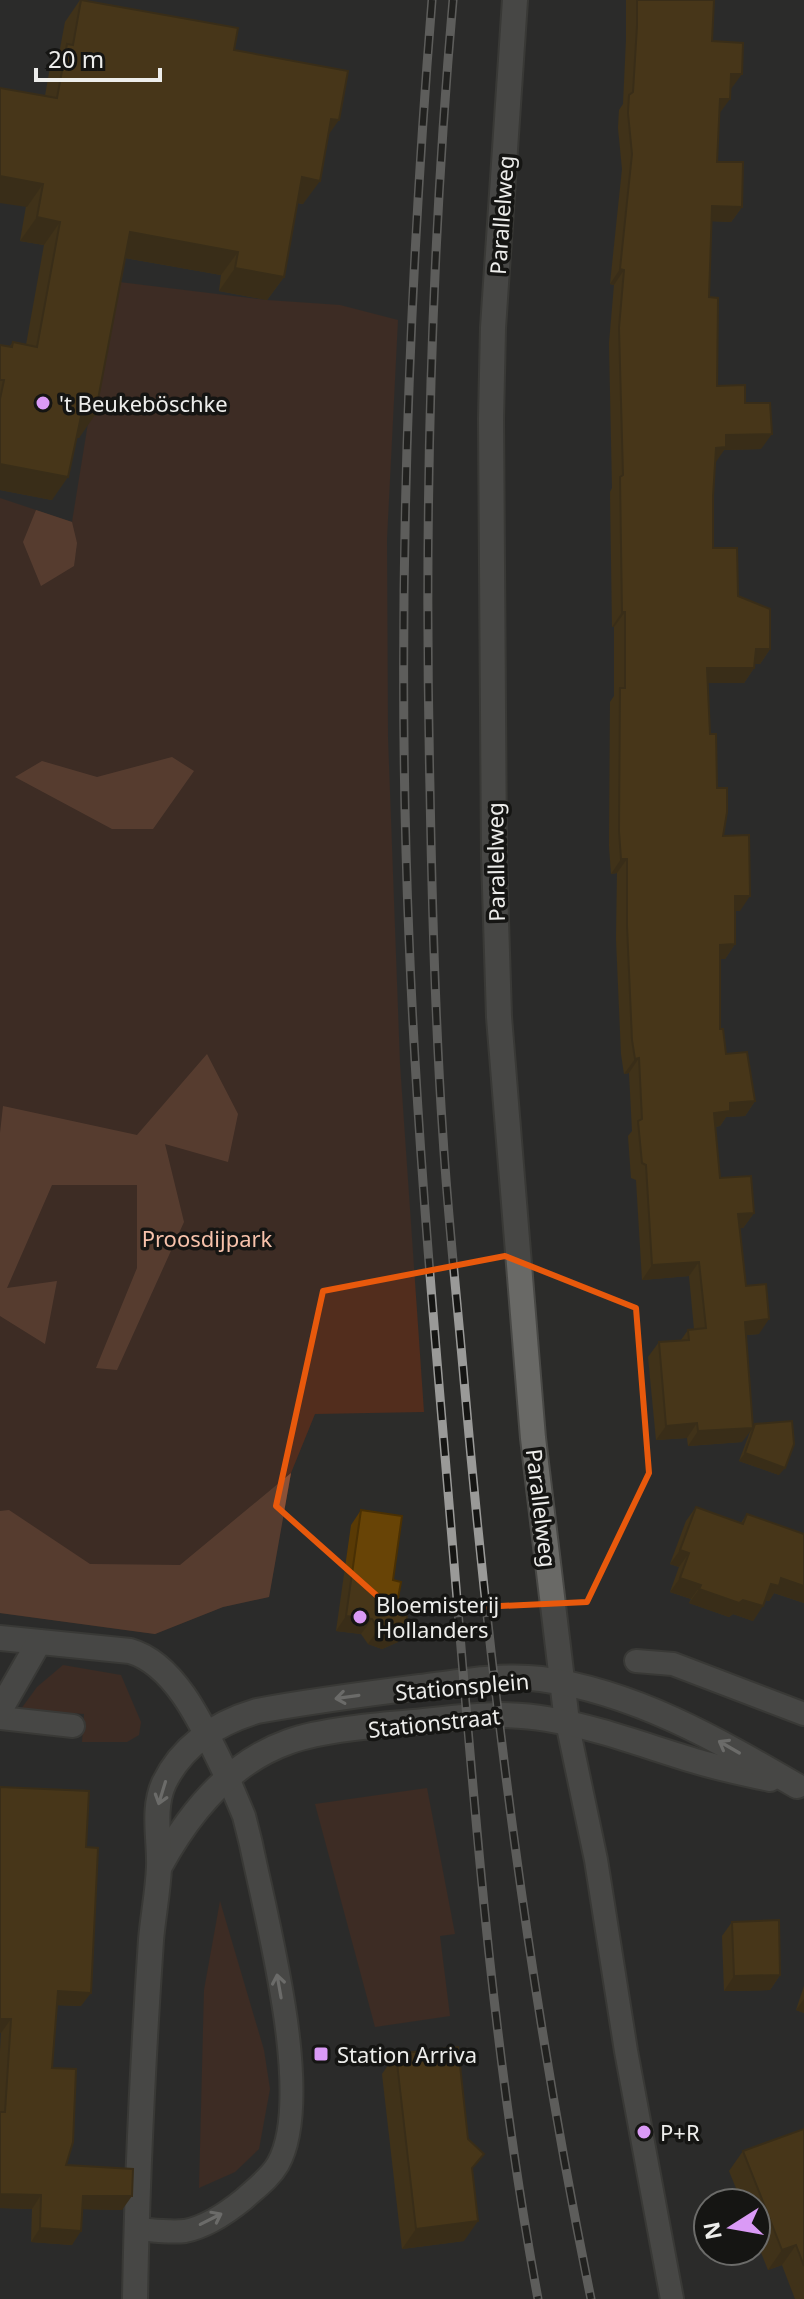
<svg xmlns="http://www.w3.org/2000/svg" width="804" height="2299" viewBox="0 0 804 2299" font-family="'Noto Sans',sans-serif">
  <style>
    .green { fill: #522d1d }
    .forest { fill: #8a5137 }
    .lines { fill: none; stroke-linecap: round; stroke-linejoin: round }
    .service-casing { stroke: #494946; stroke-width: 26 }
    .minor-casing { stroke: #494946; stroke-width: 28 }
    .tertiary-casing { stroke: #494946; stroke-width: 28 }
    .service { stroke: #696966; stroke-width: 22 }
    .minor { stroke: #696966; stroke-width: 24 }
    .tertiary { stroke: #696966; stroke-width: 24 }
    .rail-casing { stroke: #9a9a98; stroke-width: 9 }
    .rail { stroke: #151513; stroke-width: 6; stroke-dasharray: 18; stroke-linecap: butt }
    .wall { fill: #593a05 }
    .shaded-wall { fill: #493004 }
    .building { fill: #684406; stroke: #493004; stroke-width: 2 }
    .oneway { stroke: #b8b8b6 }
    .marked { fill: none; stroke: #e8590c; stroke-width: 6; stroke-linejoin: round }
    .poi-dot { fill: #da9af6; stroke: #151513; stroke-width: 3 }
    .labels { text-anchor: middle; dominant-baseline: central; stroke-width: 7; stroke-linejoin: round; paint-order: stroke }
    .street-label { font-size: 22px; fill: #ededeb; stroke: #151513 }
    .poi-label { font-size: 22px; fill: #ededeb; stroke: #151513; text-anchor: start }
    .park-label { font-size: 22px; fill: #f7c2ab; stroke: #151513 }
  </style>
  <rect width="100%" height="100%" fill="#2c2c2a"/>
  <!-- green -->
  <g class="green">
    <path d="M 111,281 L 267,300 L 340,305 L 398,320 L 387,539 L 388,738 L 400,1064 L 424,1412 L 315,1414 L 291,1473 L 269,1597 L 223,1607 L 155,1634 L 0,1613 L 0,498 L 72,522 Z"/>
    <path d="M 63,1665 L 121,1675 L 141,1722 L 139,1735 L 127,1742 L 82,1742 L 84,1714 L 21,1709 L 37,1687 Z"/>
    <path d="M 427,1788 L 455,1934 L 440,1936 L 450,2016 L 375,2027 L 315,1804 Z"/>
    <path d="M 220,1901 L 264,2050 L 270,2089 L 259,2149 L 235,2172 L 199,2188 L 204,1990 Z"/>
  </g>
  <!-- forest -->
  <g class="forest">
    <path d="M 36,510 L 72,522 L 77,543 L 74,566 L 41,586 L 23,542 Z"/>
    <path d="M 172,757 L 194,771 L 153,829 L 112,829 L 15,777 L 42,761 L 97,777 Z"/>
    <path d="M 207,1054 L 238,1114 L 228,1162 L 165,1144 L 184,1222 L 117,1370 L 96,1368 L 137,1268 L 137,1185 L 52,1185 L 7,1288 L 57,1281 L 45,1344 L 0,1316 L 0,1133 L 3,1106 L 137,1135 Z"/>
    <path d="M 291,1473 L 269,1597 L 223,1607 L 155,1634 L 0,1613 L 0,1511 L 9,1510 L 90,1564 L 180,1565 Z"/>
  </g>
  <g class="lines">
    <!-- service casing -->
    <g class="service-casing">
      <g id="service">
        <path d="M 636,1661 L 673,1664 L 804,1714"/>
        <path d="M 0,1718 L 73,1726"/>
        <path d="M 567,1722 L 596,1860 L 626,2051 L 672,2299"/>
        <path d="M 136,2229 C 151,2230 170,2233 185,2231 C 206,2227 228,2212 244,2199 C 256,2188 270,2178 278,2164 C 315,2098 266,1918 251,1844 L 244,1816 L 228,1778"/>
      </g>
    </g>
    <!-- minor casing -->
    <g class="minor-casing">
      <g id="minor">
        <path d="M 0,1638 L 130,1651 C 179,1665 207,1736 228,1778"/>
        <path d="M 0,1710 L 39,1642"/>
      </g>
    </g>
    <!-- tertiary casing -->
    <g class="tertiary-casing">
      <g id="tertiary">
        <path d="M 515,0 L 493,328 L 491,419 L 494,856 L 499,1017 L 533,1438 L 567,1722"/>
        <path d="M 160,1866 C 189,1813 229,1763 288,1742 C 320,1730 379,1725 414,1722 C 459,1717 503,1711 547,1719 C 600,1728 648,1747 699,1762 C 722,1769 747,1774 770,1779"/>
        <path d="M 135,2299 C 137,2179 143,2059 151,1940 C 153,1916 158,1892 159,1867 C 160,1840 152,1809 164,1783 C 183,1744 217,1723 257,1711 C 311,1701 365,1694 420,1687 C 459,1682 501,1674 541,1679 C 635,1692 716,1739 797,1786"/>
      </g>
    </g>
    <!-- service -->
    <use href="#service" class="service"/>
    <!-- minor -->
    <use href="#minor" class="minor"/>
    <!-- tertiary -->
    <use href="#tertiary" class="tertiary"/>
    <!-- rail casing -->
    <g class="rail-casing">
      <g id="rail">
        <path d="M 432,0 C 407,312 396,625 409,938 C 417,1143 436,1347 453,1551 C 474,1801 492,2052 538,2299"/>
        <path d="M 453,0 C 430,262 424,526 430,789 C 432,905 435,1021 443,1137 C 448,1218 457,1299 464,1380 C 491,1688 529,1995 591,2299"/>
      </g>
    </g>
    <!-- rail -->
    <use href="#rail" class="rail"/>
  </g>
  <!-- wall -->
  <g class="wall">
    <path d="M 80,0 L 234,50 L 328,136 L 303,204 L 297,203 L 284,277 L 267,300 L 219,291 L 221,275 L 125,258 L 79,438 L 76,438 L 52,500 L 0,490 L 0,345 L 10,346 L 13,342 L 26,345 L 44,245 L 20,241 L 50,67 L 59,54 L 65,22 Z"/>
    <path d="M 626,0 L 714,0 L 712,41 L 731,89 L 719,113 L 717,162 L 742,207 L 731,222 L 712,221 L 709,297 L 717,386 L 745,403 L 761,449 L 724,450 L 715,462 L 713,496 L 713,548 L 738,596 L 770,649 L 760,664 L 755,664 L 754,668 L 744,683 L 708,683 L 710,734 L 723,836 L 740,911 L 735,911 L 735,944 L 725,959 L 720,959 L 720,1029 L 726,1054 L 755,1101 L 745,1116 L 726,1117 L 720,1126 L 715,1127 L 720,1178 L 754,1213 L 743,1228 L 740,1228 L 746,1286 L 759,1334 L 746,1335 L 742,1442 L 688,1446 L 687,1438 L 656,1440 L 648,1357 L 659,1342 L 681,1340 L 688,1330 L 694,1329 L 689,1276 L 642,1280 L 636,1180 L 631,1178 L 628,1136 L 632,1131 L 629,1073 L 624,1074 L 621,1054 L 616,939 L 617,873 L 611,874 L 609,846 L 610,702 L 614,696 L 614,627 L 612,627 L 610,492 L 612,488 L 609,343 L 614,285 L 610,284 L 622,169 L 618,128 L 619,110 L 623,104 L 626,40 Z"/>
    <path d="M 755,1424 L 779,1475 L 739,1461 L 750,1432 Z"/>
    <path d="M 696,1507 L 741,1523 L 747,1514 L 804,1534 L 804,1603 L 774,1593 L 769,1601 L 765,1600 L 753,1621 L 733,1614 L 729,1617 L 689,1603 L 691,1599 L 670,1592 L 679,1567 L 670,1564 L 686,1521 Z"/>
    <path d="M 361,1510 L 393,1580 L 398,1598 L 398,1642 L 382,1649 L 368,1644 L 361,1634 L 336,1631 L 351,1525 Z"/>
    <path d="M 0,1787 L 81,2006 L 57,2005 L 52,2068 L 66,2165 L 122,2210 L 82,2209 L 72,2245 L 31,2242 L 32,2209 L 0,2208 L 0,2051 L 1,2033 L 0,2033 Z"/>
    <path d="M 732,1922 L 780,1975 L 770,1990 L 724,1991 L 722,1936 Z"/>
    <path d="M 804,1986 L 804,2013 L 796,2010 Z"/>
    <path d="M 396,2054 L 464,2241 L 402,2249 L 382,2074 Z"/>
    <path d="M 804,2129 L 804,2299 L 795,2299 L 782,2265 L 768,2270 L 756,2240 L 756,2203 L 742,2203 L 729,2171 L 743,2151 Z"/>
  </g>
  <!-- shaded-wall -->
  <g class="shaded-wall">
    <path d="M 731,74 L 742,74 L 731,89 L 721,88 Z"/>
    <path d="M 720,99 L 730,99 L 719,114 Z"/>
    <path d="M 331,119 L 339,120 L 322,144 Z"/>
    <path d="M 0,176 L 43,184 L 27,207 L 0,203 Z"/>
    <path d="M 302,177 L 320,181 L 303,204 L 286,200 Z"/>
    <path d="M 712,206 L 742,207 L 731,222 L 702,221 Z"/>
    <path d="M 37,217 L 60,222 L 44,245 L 20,241 Z"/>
    <path d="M 130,232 L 238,252 L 221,275 L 114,256 Z"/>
    <path d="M 235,268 L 284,277 L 267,300 L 219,291 Z"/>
    <path d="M 620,269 L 624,270 L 614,285 L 610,284 Z"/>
    <path d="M 82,412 L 95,415 L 79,438 L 65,436 Z"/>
    <path d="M 772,434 L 761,449 L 724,450 L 716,462 L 706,462 L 726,435 Z"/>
    <path d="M 0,464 L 68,477 L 52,500 L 0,490 Z"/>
    <path d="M 622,612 L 625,612 L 614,627 L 612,627 Z"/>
    <path d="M 756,649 L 770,649 L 760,664 L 746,664 Z"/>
    <path d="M 707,668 L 754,668 L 744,683 L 696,683 Z"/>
    <path d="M 621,859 L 627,859 L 617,873 L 611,874 Z"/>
    <path d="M 735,896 L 750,896 L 740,911 L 724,911 Z"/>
    <path d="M 735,944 L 725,959 L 710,959 L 720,945 Z"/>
    <path d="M 639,1058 L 629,1073 L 624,1074 L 635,1059 Z"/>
    <path d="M 755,1101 L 745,1116 L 726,1117 L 720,1126 L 704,1128 L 714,1113 L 730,1103 Z"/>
    <path d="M 754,1213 L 743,1228 L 728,1229 L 738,1214 Z"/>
    <path d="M 699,1262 L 689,1276 L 642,1280 L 652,1265 Z"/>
    <path d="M 769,1319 L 759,1334 L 735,1336 L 745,1322 Z"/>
    <path d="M 697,1423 L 687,1438 L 656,1440 L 666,1426 Z"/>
    <path d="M 753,1428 L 742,1442 L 688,1446 L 698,1431 Z"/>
    <path d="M 745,1453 L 785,1468 L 779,1475 L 739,1461 Z"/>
    <path d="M 680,1550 L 689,1553 L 679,1567 L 670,1564 Z"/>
    <path d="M 680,1578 L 701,1585 L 691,1599 L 670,1592 Z"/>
    <path d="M 781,1578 L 804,1586 L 804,1603 L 774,1593 L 769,1601 L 761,1598 L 771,1584 Z"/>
    <path d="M 699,1589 L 743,1600 L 763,1606 L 753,1621 L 733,1614 L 729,1617 L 689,1603 Z"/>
    <path d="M 346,1616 L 372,1619 L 361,1634 L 336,1631 Z"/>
    <path d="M 408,1627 L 398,1642 L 382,1649 L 368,1644 L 378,1629 Z"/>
    <path d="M 780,1975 L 770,1990 L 724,1991 L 734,1976 Z"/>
    <path d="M 58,1991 L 91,1993 L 81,2006 L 48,2005 Z"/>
    <path d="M 804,1999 L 804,2013 L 796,2010 Z"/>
    <path d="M 0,2019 L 11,2019 L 1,2033 L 0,2033 Z"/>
    <path d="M 0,2194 L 41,2195 L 32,2209 L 0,2208 Z"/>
    <path d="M 83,2196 L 132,2196 L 122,2210 L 73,2209 Z"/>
    <path d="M 478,2221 L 464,2241 L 402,2249 L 416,2229 Z"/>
    <path d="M 40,2228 L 81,2231 L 72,2245 L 31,2242 Z"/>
    <path d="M 796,2245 L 782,2265 L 768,2270 L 782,2250 Z"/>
  </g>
  <!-- building -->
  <g class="building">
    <path d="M 81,0 L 238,28 L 234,50 L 348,71 L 339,120 L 331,119 L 320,181 L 302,177 L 284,277 L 235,268 L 238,252 L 130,232 L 95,415 L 82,412 L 68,477 L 0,464 L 0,399 L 4,380 L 0,380 L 0,345 L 12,347 L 13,342 L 37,347 L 60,222 L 37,217 L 43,184 L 0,176 L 0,88 L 57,98 L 67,44 L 73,45 Z"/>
    <path d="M 637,0 L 714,0 L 712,41 L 743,43 L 742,74 L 731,74 L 730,99 L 720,99 L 717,162 L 743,162 L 742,207 L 712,206 L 709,297 L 718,298 L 717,386 L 745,385 L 745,403 L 770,403 L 772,434 L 726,435 L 726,447 L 716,448 L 713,496 L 713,548 L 737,548 L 738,596 L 770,609 L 770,649 L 756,649 L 754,668 L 707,668 L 710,734 L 716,734 L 717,788 L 727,788 L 727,812 L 723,836 L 749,835 L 750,896 L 735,896 L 735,944 L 720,945 L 720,1029 L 723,1029 L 726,1054 L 747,1052 L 755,1101 L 730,1103 L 730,1111 L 714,1113 L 720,1178 L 751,1176 L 754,1213 L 738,1214 L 746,1286 L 766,1284 L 769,1319 L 745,1322 L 753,1428 L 698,1431 L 697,1423 L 666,1426 L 659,1342 L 689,1340 L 688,1330 L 706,1328 L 699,1262 L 652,1265 L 646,1165 L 642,1163 L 638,1121 L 642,1119 L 639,1058 L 635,1059 L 632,1040 L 627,925 L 627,859 L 621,859 L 619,831 L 620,688 L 625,688 L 625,612 L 622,612 L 620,477 L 623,475 L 619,328 L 624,270 L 620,269 L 632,154 L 628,113 L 629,95 L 633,92 L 637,26 Z"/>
    <path d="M 792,1421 L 794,1444 L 785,1468 L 745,1453 L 755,1424 Z"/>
    <path d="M 696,1507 L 743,1524 L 747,1514 L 804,1534 L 804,1586 L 781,1578 L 779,1586 L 771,1584 L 763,1606 L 743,1600 L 739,1603 L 699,1589 L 701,1585 L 680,1578 L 689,1553 L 680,1550 Z"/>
    <path d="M 361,1510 L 402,1516 L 393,1580 L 401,1582 L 398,1598 L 406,1611 L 408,1627 L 392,1634 L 378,1629 L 372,1619 L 346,1616 Z"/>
    <path d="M 0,1787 L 89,1791 L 86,1847 L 98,1848 L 91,1993 L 58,1991 L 52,2068 L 76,2069 L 73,2142 L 66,2165 L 133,2169 L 132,2196 L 83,2196 L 81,2231 L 40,2228 L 41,2195 L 0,2194 L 0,2112 L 5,2112 L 11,2019 L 0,2019 Z"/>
    <path d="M 779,1920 L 780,1975 L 734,1976 L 732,1922 Z"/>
    <path d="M 458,2047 L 468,2139 L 484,2154 L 472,2168 L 478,2221 L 416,2229 L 396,2054 Z"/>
    <path d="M 804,2129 L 804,2266 L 796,2245 L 782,2250 L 743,2151 Z"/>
  </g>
  <!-- one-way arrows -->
  <defs><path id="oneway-shaft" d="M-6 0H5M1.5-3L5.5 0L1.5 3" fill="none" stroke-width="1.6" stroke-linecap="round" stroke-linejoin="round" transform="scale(2)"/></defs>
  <g class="oneway">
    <use href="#oneway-shaft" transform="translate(347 1697) rotate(172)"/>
    <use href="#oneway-shaft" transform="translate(729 1747) rotate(-150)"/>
    <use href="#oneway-shaft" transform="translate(162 1793) rotate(107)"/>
    <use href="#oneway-shaft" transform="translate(279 1986) rotate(-100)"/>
    <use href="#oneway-shaft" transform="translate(211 2219) rotate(-27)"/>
  </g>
  <!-- marked area -->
  <path d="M0 0H804V2299H0ZM 505,1256 L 636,1308 L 649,1473 L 587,1602 L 394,1611 L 276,1506 L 323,1291 Z" fill="#2c2c2a" fill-opacity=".55" fill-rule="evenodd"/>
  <path class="marked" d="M 505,1256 L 636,1308 L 649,1473 L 587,1602 L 394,1611 L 276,1506 L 323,1291 Z"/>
  <!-- markers -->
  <g class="poi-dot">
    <circle cx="43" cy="403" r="8"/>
    <circle cx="360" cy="1617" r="8"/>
    <rect x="313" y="2046" width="16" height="16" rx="4"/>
    <circle cx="644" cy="2132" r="8"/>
  </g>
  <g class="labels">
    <!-- street labels -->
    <g class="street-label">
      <text transform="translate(501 215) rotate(-86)">Parallelweg</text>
      <text transform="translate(495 862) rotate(-91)">Parallelweg</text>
      <text transform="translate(542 1508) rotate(83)">Parallelweg</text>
      <text transform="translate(462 1686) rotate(-5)">Stationsplein</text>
      <text transform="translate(434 1722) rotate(-6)">Stationstraat</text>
    </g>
    <!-- poi labels -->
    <g class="poi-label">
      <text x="59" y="403">'t Beukeböschke</text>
      <text x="376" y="1604">Bloemisterij<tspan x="376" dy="25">Hollanders</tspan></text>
      <text x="337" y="2054">Station Arriva</text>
      <text x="660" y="2132">P+R</text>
    </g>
    <!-- park labels -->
    <g class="park-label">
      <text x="207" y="1238">Proosdijpark</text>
    </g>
  </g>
  <!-- north arrow -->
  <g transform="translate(732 2227) rotate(259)"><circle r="38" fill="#151513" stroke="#6b6b69" stroke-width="2"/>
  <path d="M0-6L14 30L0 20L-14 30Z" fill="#da9af6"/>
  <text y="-12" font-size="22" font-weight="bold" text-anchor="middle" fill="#ededeb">N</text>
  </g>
  <!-- scale -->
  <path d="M36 68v12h124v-12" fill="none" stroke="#ededeb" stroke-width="4"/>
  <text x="48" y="68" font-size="24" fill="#ededeb" stroke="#151513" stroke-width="6" paint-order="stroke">20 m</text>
</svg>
